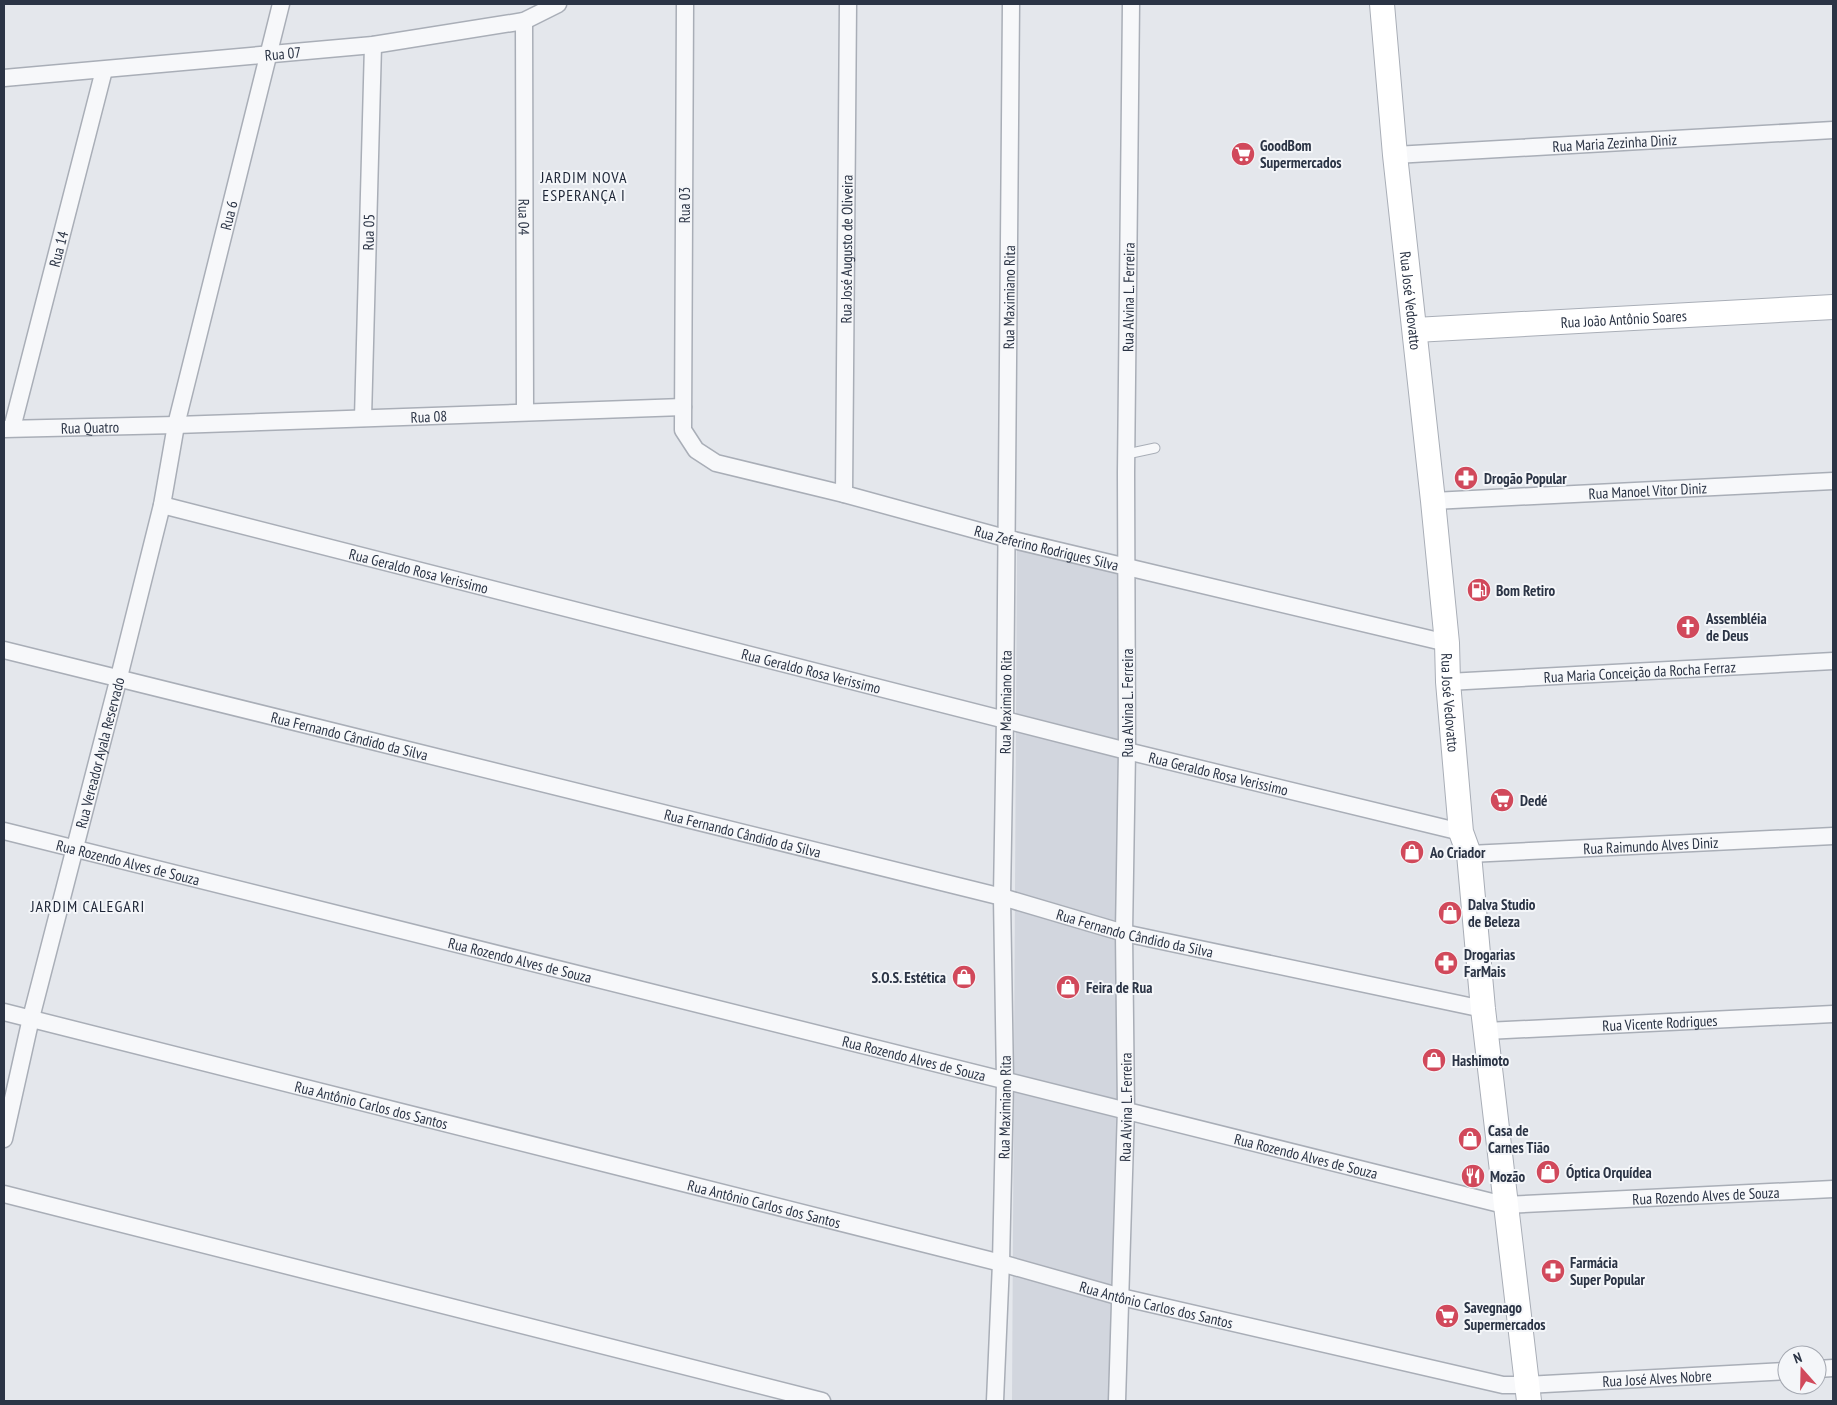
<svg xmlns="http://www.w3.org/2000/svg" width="1837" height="1405" viewBox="0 0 1837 1405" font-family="'PT Sans Narrow',sans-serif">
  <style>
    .built { fill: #d2d6de }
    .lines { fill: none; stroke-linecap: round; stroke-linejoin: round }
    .lane-casing { stroke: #a9aeb7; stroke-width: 11 }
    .street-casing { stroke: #a9aeb7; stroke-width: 19 }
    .secondary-casing { stroke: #a9aeb7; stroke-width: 26 }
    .lane { stroke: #f7f8fa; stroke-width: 9 }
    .street { stroke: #f7f8fa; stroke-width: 16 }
    .secondary { stroke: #fff; stroke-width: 24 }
    .labels { text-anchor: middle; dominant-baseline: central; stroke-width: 4; stroke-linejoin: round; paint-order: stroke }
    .street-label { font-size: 15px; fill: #2b3445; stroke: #f4f6f9 }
    .poi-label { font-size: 15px; font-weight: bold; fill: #2b3445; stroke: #f4f6f9; text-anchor: start }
    .neighbourhood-label { font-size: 16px; letter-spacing: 1px; fill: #1d2536; stroke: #f4f6f9 }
  </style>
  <rect width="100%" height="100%" fill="#e4e7ec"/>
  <!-- built -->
  <path class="built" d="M 1017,548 L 1127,573 L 1116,1401 L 1012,1401 Z"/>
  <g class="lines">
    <!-- lane casing -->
    <g class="lane-casing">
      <path id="lane" d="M 1127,454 L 1155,448"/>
    </g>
    <!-- street casing -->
    <g class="street-casing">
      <g id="street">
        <path id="s1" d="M 685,4 L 683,430 L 696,450 L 716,463 L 844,494 L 1005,538 L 1447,643"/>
        <path id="s2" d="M 524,21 L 525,412"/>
        <path id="s3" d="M 4,78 L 373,45 L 524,21 L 558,4"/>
        <path id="s4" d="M 1395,155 L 1833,130"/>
        <path id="s5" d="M 363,418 L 373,45"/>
        <path id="s6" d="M 12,428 L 104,70"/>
        <path id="s7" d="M 4,429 L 176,425 L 683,407"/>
        <path id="s8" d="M 844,494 L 848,4"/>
        <path id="s9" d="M 1433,501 L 1833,481"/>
        <path id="s10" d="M 162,505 L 1127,751 L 1461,832"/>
        <path id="s11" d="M 4,650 L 1002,897 L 1124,933 L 1483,1009"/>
        <path id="s12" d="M 1448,682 L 1833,661"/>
        <path id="s13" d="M 4,831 L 1504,1205 L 1833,1189"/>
        <path id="s14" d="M 1469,854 L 1833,836"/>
        <path id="s15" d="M 4,1012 L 1001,1263 L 1121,1297 L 1503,1385 L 1526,1385 L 1787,1371"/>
        <path id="s16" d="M 1486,1031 L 1833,1014"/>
        <path id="s17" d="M 4,1139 L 31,1018 L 119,677 L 162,505 L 176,425 L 281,4"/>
        <path d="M 4,1194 L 822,1401"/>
        <path d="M 1817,1369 L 1833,1368"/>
        <path id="s18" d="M 995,1401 L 1001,1263 L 1005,1081 L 1002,897 L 1005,719 L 1011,4"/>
        <path id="s19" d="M 1117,1401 L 1126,1109 L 1124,933 L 1127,751 L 1126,473 L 1131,4"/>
      </g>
    </g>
    <!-- secondary casing -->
    <g class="secondary-casing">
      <g id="secondary">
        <path id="s20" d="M 1382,4 L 1395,155 L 1433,501 L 1447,643 L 1448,682 L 1461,832 L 1469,854 L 1483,1009 L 1529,1401"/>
        <path id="s21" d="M 1415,330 L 1833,307"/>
      </g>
    </g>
    <!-- lane -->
    <use href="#lane" class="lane"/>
    <!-- street -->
    <use href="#street" class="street"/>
    <!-- secondary -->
    <use href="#secondary" class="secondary"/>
  </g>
  <!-- icons -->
  <defs>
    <g id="supermarket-disc" transform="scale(1.25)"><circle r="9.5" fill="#d1495b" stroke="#f4f6f9"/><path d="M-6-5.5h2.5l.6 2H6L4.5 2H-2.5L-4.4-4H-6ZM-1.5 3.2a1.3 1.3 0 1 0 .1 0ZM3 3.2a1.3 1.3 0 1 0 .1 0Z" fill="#fff"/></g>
    <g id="pharmacy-disc" transform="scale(1.25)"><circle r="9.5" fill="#d1495b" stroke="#f4f6f9"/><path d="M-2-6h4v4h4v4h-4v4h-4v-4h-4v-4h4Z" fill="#fff"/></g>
    <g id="fuel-disc" transform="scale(1.25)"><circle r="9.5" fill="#d1495b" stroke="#f4f6f9"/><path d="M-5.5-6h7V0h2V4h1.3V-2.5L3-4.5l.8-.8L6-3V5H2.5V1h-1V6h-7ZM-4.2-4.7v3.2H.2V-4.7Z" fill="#fff"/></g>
    <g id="church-disc" transform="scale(1.25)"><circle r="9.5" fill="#d1495b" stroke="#f4f6f9"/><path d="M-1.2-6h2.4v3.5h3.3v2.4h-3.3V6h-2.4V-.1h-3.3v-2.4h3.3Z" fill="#fff"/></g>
    <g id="shop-disc" transform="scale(1.25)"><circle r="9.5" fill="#d1495b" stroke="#f4f6f9"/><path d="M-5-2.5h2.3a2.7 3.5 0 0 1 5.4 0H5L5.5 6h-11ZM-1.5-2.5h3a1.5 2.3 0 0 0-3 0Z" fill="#fff"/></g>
    <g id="restaurant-disc" transform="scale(1.25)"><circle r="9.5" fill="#d1495b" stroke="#f4f6f9"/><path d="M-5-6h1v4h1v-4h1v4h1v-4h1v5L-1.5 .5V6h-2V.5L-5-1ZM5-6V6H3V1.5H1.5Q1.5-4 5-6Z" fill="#fff"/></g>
  </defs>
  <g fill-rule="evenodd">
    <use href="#supermarket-disc" x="1243" y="154"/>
    <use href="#pharmacy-disc" x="1466" y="478"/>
    <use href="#fuel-disc" x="1479" y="590"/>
    <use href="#church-disc" x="1688" y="627"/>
    <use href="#supermarket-disc" x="1502" y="800"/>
    <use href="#shop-disc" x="1412" y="852"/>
    <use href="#shop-disc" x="1450" y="913"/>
    <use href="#pharmacy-disc" x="1446" y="963"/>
    <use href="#shop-disc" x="964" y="977"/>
    <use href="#shop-disc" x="1068" y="987"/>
    <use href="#shop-disc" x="1434" y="1060"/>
    <use href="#shop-disc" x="1470" y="1139"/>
    <use href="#shop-disc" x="1548" y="1172"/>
    <use href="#restaurant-disc" x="1473" y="1176"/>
    <use href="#pharmacy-disc" x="1553" y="1271"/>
    <use href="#supermarket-disc" x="1447" y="1316"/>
  </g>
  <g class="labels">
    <!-- street labels -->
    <g class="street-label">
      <text stroke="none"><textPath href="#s3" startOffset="280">Rua 07</textPath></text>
      <text stroke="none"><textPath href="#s4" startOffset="220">Rua Maria Zezinha Diniz</textPath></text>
      <text transform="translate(684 205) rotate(-90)">Rua 03</text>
      <text stroke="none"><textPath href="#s17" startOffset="951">Rua 6</textPath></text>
      <text stroke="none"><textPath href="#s2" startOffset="196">Rua 04</textPath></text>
      <text stroke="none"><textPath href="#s5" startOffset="186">Rua 05</textPath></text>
      <text stroke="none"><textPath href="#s6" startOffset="185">Rua 14</textPath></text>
      <text stroke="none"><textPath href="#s8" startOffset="245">Rua José Augusto de Oliveira</textPath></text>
      <text stroke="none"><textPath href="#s18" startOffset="1104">Rua Maximiano Rita</textPath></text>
      <text stroke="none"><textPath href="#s19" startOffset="1104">Rua Alvina L. Ferreira</textPath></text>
      <text stroke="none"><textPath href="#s20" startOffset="298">Rua José Vedovatto</textPath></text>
      <text stroke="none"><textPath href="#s21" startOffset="209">Rua João Antônio Soares</textPath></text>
      <text stroke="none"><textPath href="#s7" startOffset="425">Rua 08</textPath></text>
      <text stroke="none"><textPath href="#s7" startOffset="86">Rua Quatro</textPath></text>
      <text stroke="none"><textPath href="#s9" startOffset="215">Rua Manoel Vitor Diniz</textPath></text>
      <text stroke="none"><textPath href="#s1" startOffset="815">Rua Zeferino Rodrigues Silva</textPath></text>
      <text stroke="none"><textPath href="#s10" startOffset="265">Rua Geraldo Rosa Verissimo</textPath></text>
      <text stroke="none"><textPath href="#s10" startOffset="670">Rua Geraldo Rosa Verissimo</textPath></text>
      <text stroke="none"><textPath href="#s12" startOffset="192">Rua Maria Conceição da Rocha Ferraz</textPath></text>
      <text stroke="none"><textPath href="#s18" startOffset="699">Rua Maximiano Rita</textPath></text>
      <text transform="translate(1127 703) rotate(-90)">Rua Alvina L. Ferreira</text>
      <text stroke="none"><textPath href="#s20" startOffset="702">Rua José Vedovatto</textPath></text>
      <text stroke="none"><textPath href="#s11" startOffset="356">Rua Fernando Cândido da Silva</textPath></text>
      <text stroke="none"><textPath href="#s17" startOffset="398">Rua Vereador Ayala Reservado</textPath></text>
      <text stroke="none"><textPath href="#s10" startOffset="1090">Rua Geraldo Rosa Verissimo</textPath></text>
      <text stroke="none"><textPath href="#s11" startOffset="761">Rua Fernando Cândido da Silva</textPath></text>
      <text stroke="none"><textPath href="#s14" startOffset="182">Rua Raimundo Alves Diniz</textPath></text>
      <text stroke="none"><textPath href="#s13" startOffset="128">Rua Rozendo Alves de Souza</textPath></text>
      <text stroke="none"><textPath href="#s11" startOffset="1166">Rua Fernando Cândido da Silva</textPath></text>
      <text stroke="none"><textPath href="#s13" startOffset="532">Rua Rozendo Alves de Souza</textPath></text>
      <text stroke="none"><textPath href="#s16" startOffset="174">Rua Vicente Rodrigues</textPath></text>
      <text stroke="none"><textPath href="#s13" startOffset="938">Rua Rozendo Alves de Souza</textPath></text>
      <text stroke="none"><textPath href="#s15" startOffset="379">Rua Antônio Carlos dos Santos</textPath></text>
      <text stroke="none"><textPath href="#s18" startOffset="294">Rua Maximiano Rita</textPath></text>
      <text stroke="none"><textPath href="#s19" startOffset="294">Rua Alvina L. Ferreira</textPath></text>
      <text stroke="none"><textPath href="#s13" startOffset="1342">Rua Rozendo Alves de Souza</textPath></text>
      <text stroke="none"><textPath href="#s13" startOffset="1748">Rua Rozendo Alves de Souza</textPath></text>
      <text stroke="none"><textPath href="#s15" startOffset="784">Rua Antônio Carlos dos Santos</textPath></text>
      <text stroke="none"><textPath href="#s15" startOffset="1189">Rua Antônio Carlos dos Santos</textPath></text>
      <text stroke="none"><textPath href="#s15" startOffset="1699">Rua José Alves Nobre</textPath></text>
    </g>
    <!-- poi labels -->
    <g class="poi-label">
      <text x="1260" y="145">GoodBom<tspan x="1260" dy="17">Supermercados</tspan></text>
      <text x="1484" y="478">Drogão Popular</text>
      <text x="1496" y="590">Bom Retiro</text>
      <text x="1706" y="618">Assembléia<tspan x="1706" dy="17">de Deus</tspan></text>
      <text x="1520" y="800">Dedé</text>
      <text x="1430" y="852">Ao Criador</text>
      <text x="1468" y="904">Dalva Studio<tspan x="1468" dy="17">de Beleza</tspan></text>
      <text x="1464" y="954">Drogarias<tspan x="1464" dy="17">FarMais</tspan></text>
      <text x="946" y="977" text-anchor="end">S.O.S. Estética</text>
      <text x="1086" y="987">Feira de Rua</text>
      <text x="1452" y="1060">Hashimoto</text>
      <text x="1488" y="1130">Casa de<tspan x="1488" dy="17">Carnes Tião</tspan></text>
      <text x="1566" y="1172">Óptica Orquídea</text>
      <text x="1490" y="1176">Mozão</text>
      <text x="1570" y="1262">Farmácia<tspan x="1570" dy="17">Super Popular</tspan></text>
      <text x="1464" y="1307">Savegnago<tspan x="1464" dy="17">Supermercados</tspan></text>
    </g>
    <!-- neighbourhood labels -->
    <g class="neighbourhood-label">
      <text x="584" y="177">JARDIM NOVA<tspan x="584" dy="18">ESPERANÇA I</tspan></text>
      <text x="88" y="906">JARDIM CALEGARI</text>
    </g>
  </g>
  <!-- border -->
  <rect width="1837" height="1405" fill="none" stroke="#2b3445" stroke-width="10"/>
  <!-- north arrow -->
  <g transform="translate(1802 1370) rotate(340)"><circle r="24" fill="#f4f6f9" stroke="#a4a8b1"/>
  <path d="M0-4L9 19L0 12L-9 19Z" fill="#d1495b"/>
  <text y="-8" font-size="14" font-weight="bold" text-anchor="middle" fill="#2b3445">N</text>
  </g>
</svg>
